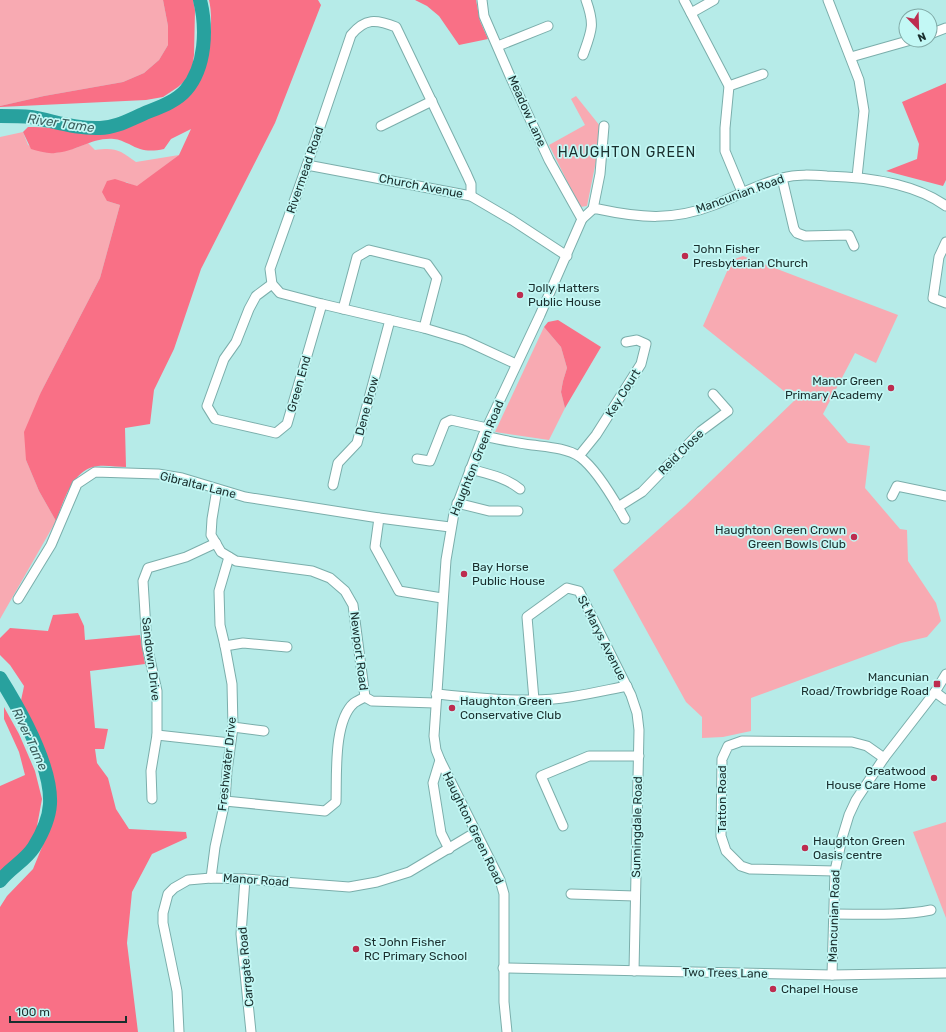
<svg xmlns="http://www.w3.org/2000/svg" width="946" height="1032" viewBox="0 0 946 1032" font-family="Rubik,sans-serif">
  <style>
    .green { fill: #f8aab2 }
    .forest { fill: #f97086 }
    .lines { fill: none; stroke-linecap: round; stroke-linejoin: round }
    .river { stroke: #28a19e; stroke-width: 14 }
    .minor-casing { stroke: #7baeab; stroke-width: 11 }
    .minor { stroke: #fff; stroke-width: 9 }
    .poi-dot { fill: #bd2c4f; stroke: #c3f8f5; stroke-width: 1.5 }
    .labels { text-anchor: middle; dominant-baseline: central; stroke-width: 3.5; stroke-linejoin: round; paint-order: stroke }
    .street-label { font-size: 12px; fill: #1a2f2e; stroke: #c3f8f5 }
    .poi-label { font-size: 12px; fill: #1a2f2e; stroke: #c3f8f5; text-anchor: start }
    .water-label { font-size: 13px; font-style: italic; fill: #3c5f5d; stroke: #c3f8f5 }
    .quarter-label { font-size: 14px; letter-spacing: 1px; fill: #1a2f2e; stroke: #c3f8f5 }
  </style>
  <rect width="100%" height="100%" fill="#b6ebe8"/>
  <!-- green -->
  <g class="green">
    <path d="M 0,0 L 163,0 L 168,26 L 168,45 L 159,60 L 144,73 L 123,82 L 44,96 L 0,106 Z"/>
    <path d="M 576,96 L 600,126 L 596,161 L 587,206 L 580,207 L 549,145 L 585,125 L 571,99 Z"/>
    <path d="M 23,132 L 28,145 L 43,152 L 55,153 L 76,148 L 88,143 L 95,150 C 115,147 120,150 136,162 L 179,155 L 137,187 L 126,182 L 107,201 L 120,205 L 100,278 L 41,392 L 26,460 L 39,491 L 56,521 L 0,619 L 0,137 Z"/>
    <path d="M 743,256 L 898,315 L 876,363 L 855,353 L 823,414 L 848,443 L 870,446 L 865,488 L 900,529 L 907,530 L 908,561 L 936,603 L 941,621 L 927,637 L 901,643 L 751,698 L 751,731 L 723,737 L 702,738 L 702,717 L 686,702 L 613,570 L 685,506 L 795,400 L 703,326 L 732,260 Z"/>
    <path d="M 544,327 L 561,347 L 567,368 L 563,381 L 561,392 L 565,408 L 549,440 L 495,432 Z"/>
    <path d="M 946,822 L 946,918 L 913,832 Z"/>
  </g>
  <!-- forest -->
  <g class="forest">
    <path d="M 163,0 L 193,0 L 195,10 L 194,55 L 192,69 L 187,79 L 178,87 L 163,97 L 146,100 L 0,107 L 0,106 L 44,96 L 123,82 L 144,73 L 159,60 L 168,45 L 168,26 Z"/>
    <path d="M 209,0 L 318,0 L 321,5 L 275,123 L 201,269 L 174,349 L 154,390 L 150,424 L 125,428 L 126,467 C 117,467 107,465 98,466 C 72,469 64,501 56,521 L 39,491 L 26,460 L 24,432 L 41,392 L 100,278 L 120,205 L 107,201 L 102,192 L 107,181 L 115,179 L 137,186 L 179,155 L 191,129 L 171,139 L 164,149 C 150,152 141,151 129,144 C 124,142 119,139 114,139 C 92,137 76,152 55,153 C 47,154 39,151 31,149 L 23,132 L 28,127 C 36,127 44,127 52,128 C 68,130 84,135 101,133 C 117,131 133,123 147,116 C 160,110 176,104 187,95 C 208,79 215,24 209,0 Z"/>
    <path d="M 415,0 L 476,0 L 480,21 L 488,39 L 459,45 L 439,16 L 427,6 Z"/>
    <path d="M 946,83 L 946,180 L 943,186 L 886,171 L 917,159 L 919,144 L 902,102 Z"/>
    <path d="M 558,320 L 601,347 L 565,408 L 561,392 L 563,381 L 567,368 L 561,347 L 544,327 L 548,322 Z"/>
    <path d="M 78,613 L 84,626 L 85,640 L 140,635 L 145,664 L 90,671 L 95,728 L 108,729 L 104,749 L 95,749 L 97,763 L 108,778 L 116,809 L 129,829 L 186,832 L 187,838 L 152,854 L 132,892 L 127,943 L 138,1032 L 0,1032 L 0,907 L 7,896 L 33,869 L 53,820 L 48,817 C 53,786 44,763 31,735 C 28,729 21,719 20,713 C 19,707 23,692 24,686 L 10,665 L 0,655 L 0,638 L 10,628 L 48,631 L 53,615 Z"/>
    <path d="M 4,707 L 19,734 L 35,771 L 42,799 L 37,826 L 45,825 L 33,849 L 21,862 L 0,881 L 0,786 L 25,775 L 19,752 L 4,719 Z"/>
  </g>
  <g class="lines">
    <!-- river -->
    <g class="river">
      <path d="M 0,116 C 10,116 21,116 31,117 C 54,121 76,129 100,128 C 115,128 129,120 143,114 C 157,108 176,102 186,90 C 206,67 207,28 200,0"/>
      <path d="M 0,678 C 20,710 52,766 50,804 C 49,820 42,834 34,847 C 25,861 10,868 0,881"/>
    </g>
    <!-- minor casing -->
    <g class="minor-casing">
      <g id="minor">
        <path d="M 482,0 L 484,16 L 510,76 L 549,160 L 582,219"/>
        <path d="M 684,0 L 729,86 L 725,128 L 725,151 L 742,192"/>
        <path d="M 828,0 L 859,80 L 864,111 L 857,177"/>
        <path d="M 691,13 L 714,0"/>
        <path d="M 930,34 L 946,28"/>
        <path d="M 498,46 L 548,26"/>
        <path d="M 583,55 C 592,30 595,25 586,0"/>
        <path d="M 851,57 L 911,40"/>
        <path d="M 729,86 L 763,74"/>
        <path d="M 381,126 L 432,101"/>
        <path d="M 307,165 L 471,196 L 512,220 L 567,256"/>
        <path d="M 782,178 L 794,229 L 797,233 L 805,236 L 849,235 L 854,246"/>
        <path d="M 471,196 L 471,184 L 467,175 L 396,27 C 376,19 365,18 351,35 L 307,165 L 270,269 L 272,284 L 280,293 L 322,304 L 424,328 L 464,340 L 516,364"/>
        <path d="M 593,209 L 600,174 L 604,126"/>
        <path d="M 946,242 L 939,257 L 933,298 L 946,303"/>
        <path d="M 272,284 L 256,296 L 249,309 L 236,342 L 224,359 L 207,406 L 215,419 L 276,433 L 287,424 L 322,304"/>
        <path d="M 343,309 L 357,257 L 369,250 L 427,264 L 437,278 L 424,328"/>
        <path d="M 483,436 C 499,439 515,443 532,445 C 547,447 567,448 580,457 C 596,469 615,501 625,519"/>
        <path d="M 579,456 L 596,435 L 641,364 L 646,344 L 637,340 L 626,342"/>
        <path d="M 417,459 L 430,461 L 443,428 L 445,423 L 451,420 L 487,428"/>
        <path d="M 470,469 C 488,474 505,477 520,489"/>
        <path d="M 333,485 L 338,463 L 357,443 L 390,320"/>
        <path d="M 217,489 L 212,519 L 211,535 L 221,552 L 236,561 L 312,571 L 330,578 L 345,591 L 353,605 L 365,697 L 372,701 L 435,703"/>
        <path d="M 892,496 L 897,486 L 946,496"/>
        <path d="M 457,503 L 489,511 L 518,511"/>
        <path d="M 618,507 L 642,492 L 701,431 L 728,411 L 713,394"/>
        <path d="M 379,518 L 375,547 L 399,591 L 442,598"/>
        <path d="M 18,599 L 51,545 L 77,484 L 95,472 L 158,474 L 182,478 L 245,497 L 379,518 L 450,527"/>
        <path d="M 225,646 L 243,643 L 287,647"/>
        <path d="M 935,692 L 946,700"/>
        <path d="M 436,694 C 468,697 501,701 533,700 C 564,700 596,692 627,686"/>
        <path d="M 534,700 L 527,617 L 567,588 L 579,591 L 631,695 L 637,713 L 639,730 L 634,971"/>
        <path d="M 233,727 L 264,731"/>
        <path d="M 157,735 L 230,743"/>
        <path d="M 440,760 L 433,783 L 441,833 L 449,849"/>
        <path d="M 152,799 L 151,771 L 157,735 L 157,691 L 147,646 L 143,581 L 148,568 L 186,557 L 216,543"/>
        <path d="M 225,801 L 325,811 L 336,802 C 337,777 333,721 354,703 C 357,701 361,699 365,697"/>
        <path d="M 563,826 L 541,776 L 589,756 L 639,756"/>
        <path d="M 835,871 L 750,869 L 741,866 L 726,851 L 721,836 L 722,759 L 728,746 L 742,741 L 852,742 L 867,746 L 884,758"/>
        <path d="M 211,878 L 215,847 L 225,801 L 227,771 L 233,727 L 232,684 L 225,646 L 220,625 L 219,591 L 229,557"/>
        <path d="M 245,879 L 241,934 L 251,1032"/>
        <path d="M 571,894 L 635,896"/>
        <path d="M 834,914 C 865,914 902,916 931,910"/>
        <path d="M 503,968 L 832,975 L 946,973"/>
        <path d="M 832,975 L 835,871 L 842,838 L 849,815 L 856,800 L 884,758 L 935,692 L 946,674"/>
        <path d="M 179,1032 L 177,991 L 163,923 L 163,913 L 168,894 L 174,888 L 188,880 L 211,878 L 245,879 L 349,887 L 377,882 L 409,872 L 476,832"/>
        <path d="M 507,1032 L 504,1002 L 504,894 L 500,880 L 440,760 L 436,750 L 434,736 L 446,560 L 454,513 L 483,436 L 540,315 L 582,219 L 593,209 L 598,209 C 640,218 673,221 714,205 C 737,196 758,184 782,178 C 797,174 812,175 827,176 C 866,177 914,183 946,206"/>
      </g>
    </g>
    <!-- minor -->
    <use href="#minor" class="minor"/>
  </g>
  <!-- markers -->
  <g class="poi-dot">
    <circle cx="685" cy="256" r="4"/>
    <circle cx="520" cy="295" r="4"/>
    <circle cx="891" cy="388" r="4"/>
    <circle cx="854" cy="537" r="4"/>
    <circle cx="464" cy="574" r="4"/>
    <rect x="933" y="680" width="8" height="8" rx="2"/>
    <circle cx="452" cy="708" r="4"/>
    <circle cx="934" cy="778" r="4"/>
    <circle cx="805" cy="848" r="4"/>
    <circle cx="356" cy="949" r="4"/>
    <circle cx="773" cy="989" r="4"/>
  </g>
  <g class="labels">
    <!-- street labels -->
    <g class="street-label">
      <text transform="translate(527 111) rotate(66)">Meadow Lane</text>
      <text transform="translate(305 170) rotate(-71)">Rivermead Road</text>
      <text transform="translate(421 186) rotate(11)">Church Avenue</text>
      <text transform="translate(740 194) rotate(-20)">Mancunian Road</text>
      <text transform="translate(299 384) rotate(-74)">Green End</text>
      <text transform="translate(623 393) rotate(-58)">Key Court</text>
      <text transform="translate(367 406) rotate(-75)">Dene Brow</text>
      <text transform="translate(681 452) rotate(-45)">Reid Close</text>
      <text transform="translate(477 458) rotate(-68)">Haughton Green Road</text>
      <text transform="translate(198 485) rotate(14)">Gibraltar Lane</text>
      <text transform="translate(602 638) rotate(63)">St Marys Avenue</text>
      <text transform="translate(359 651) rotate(83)">Newport Road</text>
      <text transform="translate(151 659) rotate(83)">Sandown Drive</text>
      <text transform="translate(227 764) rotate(-84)">Freshwater Drive</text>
      <text transform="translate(722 799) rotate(-90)">Tatton Road</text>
      <text transform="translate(637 827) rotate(-89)">Sunningdale Road</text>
      <text transform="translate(473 828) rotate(64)">Haughton Green Road</text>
      <text transform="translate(256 880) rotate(4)">Manor Road</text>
      <text transform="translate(834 916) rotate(-88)">Mancunian Road</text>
      <text transform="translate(246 967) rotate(-95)">Carrgate Road</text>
      <text transform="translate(725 973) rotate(1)">Two Trees Lane</text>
    </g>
    <!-- poi labels -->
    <g class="poi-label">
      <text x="693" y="249">John Fisher<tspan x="693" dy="14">Presbyterian Church</tspan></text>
      <text x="528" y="288">Jolly Hatters<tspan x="528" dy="14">Public House</tspan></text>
      <text x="883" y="381" text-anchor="end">Manor Green<tspan x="883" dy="14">Primary Academy</tspan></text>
      <text x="846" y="530" text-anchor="end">Haughton Green Crown<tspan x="846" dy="14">Green Bowls Club</tspan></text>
      <text x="472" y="567">Bay Horse<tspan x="472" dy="14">Public House</tspan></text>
      <text x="929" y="677" text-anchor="end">Mancunian<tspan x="929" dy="14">Road/Trowbridge Road</tspan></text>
      <text x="460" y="701">Haughton Green<tspan x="460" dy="14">Conservative Club</tspan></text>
      <text x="926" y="771" text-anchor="end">Greatwood<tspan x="926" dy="14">House Care Home</tspan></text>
      <text x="813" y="841">Haughton Green<tspan x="813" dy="14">Oasis centre</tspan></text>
      <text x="364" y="942">St John Fisher<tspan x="364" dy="14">RC Primary School</tspan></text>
      <text x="781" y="989">Chapel House</text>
    </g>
    <!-- water labels -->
    <g class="water-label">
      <text transform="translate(61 123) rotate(8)">River Tame</text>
      <text transform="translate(30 739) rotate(65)">River Tame</text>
    </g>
    <!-- quarter labels -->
    <g class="quarter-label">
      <text x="627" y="152">HAUGHTON GREEN</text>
    </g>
  </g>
  <!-- north arrow -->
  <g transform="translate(918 28) rotate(157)"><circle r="19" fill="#c3f8f5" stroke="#7fa8a5"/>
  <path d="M0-3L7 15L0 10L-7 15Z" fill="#bd2c4f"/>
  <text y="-6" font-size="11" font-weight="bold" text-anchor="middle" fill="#1a2f2e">N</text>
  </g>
  <!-- scale -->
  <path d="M10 1016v6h116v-6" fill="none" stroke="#1a2f2e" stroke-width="2"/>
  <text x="16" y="1016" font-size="12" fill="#1a2f2e" stroke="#c3f8f5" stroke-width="3" paint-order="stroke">100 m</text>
</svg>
